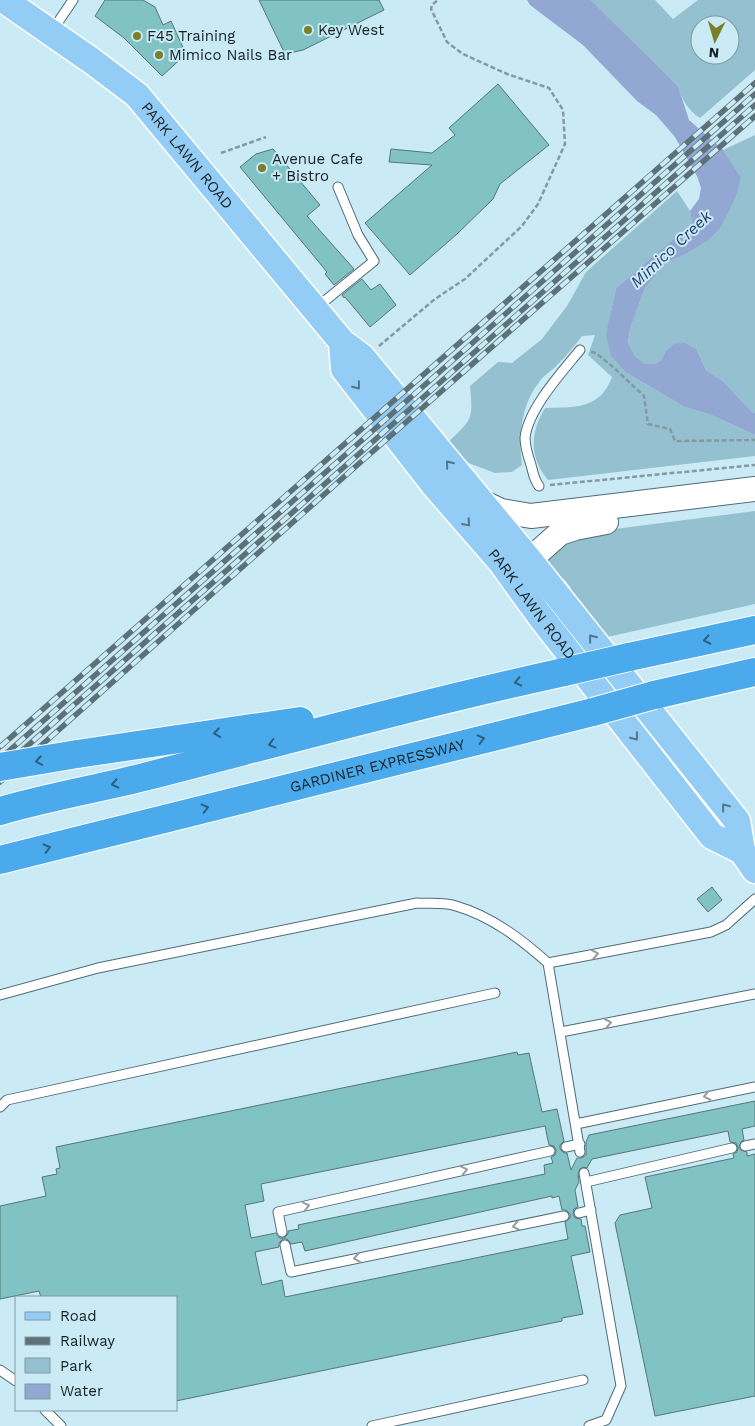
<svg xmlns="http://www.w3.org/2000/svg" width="755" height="1426" viewBox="0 0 755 1426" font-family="'Work Sans',sans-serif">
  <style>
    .green { fill: #95c0cf; fill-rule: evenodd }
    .water { fill: #92a7d2 }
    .building { fill: #81c3c5; stroke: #567677; fill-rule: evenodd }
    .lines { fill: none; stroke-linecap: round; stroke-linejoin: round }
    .lane-casing { stroke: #506c76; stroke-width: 11 }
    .secondary-casing { stroke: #506c76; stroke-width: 26 }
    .primary-casing { stroke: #fff; stroke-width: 29 }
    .highway-casing { stroke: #fff; stroke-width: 30 }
    .path { stroke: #829ba3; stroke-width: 2.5; stroke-dasharray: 5 2.5; stroke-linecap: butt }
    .lane { stroke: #fff; stroke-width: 9 }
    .secondary { stroke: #fff; stroke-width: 24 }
    .primary { stroke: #93ccf4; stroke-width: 26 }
    .highway { stroke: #4baaec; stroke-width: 28 }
    .rail-casing { stroke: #5d7178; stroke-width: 5.5 }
    .rail { stroke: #caeaf5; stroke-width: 4; stroke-dasharray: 11; stroke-linecap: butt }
    .highway-bridge-casing { stroke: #fff; stroke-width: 30; stroke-linecap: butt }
    .highway-bridge { stroke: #4baaec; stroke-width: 28 }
    .oneway { stroke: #54768c }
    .oneway2 { stroke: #2d5f7f }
    .oneway3 { stroke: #969b9d }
    .poi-dot { fill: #7c7f29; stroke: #caeaf5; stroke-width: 2 }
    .labels { text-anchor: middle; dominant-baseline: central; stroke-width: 4; stroke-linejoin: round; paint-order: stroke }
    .poi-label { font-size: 15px; fill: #152125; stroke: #caeaf5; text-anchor: start }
    .street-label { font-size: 15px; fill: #152125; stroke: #caeaf5 }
    .water-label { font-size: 16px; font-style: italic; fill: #243c71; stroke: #caeaf5 }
  </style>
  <rect width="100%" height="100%" fill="#caeaf5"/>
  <!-- green -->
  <g class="green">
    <path d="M 591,0 L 655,0 L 673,19 L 698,0 L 755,0 L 755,70 L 700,118 C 688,110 682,100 678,86 ZM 700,25 L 730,25 L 730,55 L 700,55 Z"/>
    <path d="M 755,135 L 755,413 L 751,411 L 724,382 L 706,370 L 697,350 L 665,352 L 663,360 L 655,364 L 645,364 L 635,356 L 628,343 L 630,329 L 645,288 L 667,262 L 684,255 L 708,241 L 720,229 L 741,177 L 723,150 Z"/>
    <path d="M 677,191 L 690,211 L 692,223 L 616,288 L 610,316 L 611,356 L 625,372 L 685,407 L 709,414 L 755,435 L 755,456 L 548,480 C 529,457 530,433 545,408 C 574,407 600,410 612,377 L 588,355 L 595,335 L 582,336 C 574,346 566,357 557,365 C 552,371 544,375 540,381 C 521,404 518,437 522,465 L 512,472 L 495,473 L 466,462 L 449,441 C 473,419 473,418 470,386 L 498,362 L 512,363 L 542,339 L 567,306 L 586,272 Z"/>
    <path d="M 755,511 L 755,604 L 603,638 L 567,591 L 571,588 L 564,579 L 559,582 L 547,563 L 546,557 L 576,534 Z"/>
  </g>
  <!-- water -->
  <path class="water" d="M 527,0 L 591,0 L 678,86 L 689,120 L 723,150 L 741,177 L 736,196 L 720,229 L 708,241 L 684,255 L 667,262 L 645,288 L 630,329 L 628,343 L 635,356 L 645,364 L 655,364 L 662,360 L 665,352 L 674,344 L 685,343 L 697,350 L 706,370 L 724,382 L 751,411 L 755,413 L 755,435 L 709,414 L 685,407 L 625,372 L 611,356 L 606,334 L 616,288 L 692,223 L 690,211 L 699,199 L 701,188 L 697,176 L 675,137 L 656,115 L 637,101 L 583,45 L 530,5 Z"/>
  <!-- building -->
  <g class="building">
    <path d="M 105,0 L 143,0 L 155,7 L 163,25 L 171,21 L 186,54 L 162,76 L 124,38 L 95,16 Z"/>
    <path d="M 259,0 L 379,0 L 384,10 L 303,50 L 285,54 Z"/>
    <path d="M 498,84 L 549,145 L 500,184 L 493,199 L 457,234 L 410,275 L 365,223 L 432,165 L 389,162 L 391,149 L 432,153 L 455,135 L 449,128 Z"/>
    <path d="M 273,149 L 320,205 L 307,216 L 354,269 L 334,285 L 325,274 L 327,272 L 240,167 L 256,154 Z"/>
    <path d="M 362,279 L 371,290 L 380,284 L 396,305 L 370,327 L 345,297 L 344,298 L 342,295 Z"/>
    <path d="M 712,887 L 722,900 L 708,912 L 697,899 Z"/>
    <path d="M 517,1052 L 518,1055 L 529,1053 L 542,1112 L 557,1109 L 564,1141 L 560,1145 L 560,1149 L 564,1153 L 567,1153 L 571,1170 L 577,1158 L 582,1158 L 586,1155 L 586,1142 L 589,1135 L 755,1101 L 755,1126 L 742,1129 L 744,1140 L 741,1142 L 739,1147 L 741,1150 L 747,1152 L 747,1156 L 755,1154 L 755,1396 L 655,1416 L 615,1223 L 620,1215 L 652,1208 L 645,1177 L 734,1158 L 733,1154 L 737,1152 L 738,1147 L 736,1143 L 730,1142 L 728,1131 L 592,1159 L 587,1168 L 583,1167 L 580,1169 L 578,1174 L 579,1182 L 575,1190 L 578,1207 L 574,1209 L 573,1214 L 575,1218 L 581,1219 L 582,1226 L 585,1226 L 590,1252 L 571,1256 L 583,1314 L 562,1318 L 562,1321 L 176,1401 L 176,1297 L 41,1297 L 39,1291 L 0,1299 L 0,1206 L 46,1196 L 42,1177 L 57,1174 L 56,1169 L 60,1168 L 56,1147 ZM 545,1126 L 549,1145 L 554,1146 L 556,1150 L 555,1155 L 551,1157 L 553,1163 L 544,1165 L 545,1174 L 298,1225 L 299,1229 L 288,1231 L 288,1234 L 284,1238 L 280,1238 L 276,1233 L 251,1238 L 245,1205 L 264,1201 L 261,1184 ZM 552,1196 L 552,1198 L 559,1196 L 562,1210 L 566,1210 L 570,1214 L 570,1218 L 565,1222 L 568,1239 L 285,1297 L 282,1280 L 262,1285 L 255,1252 L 279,1247 L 279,1243 L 283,1239 L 287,1239 L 291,1244 L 302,1242 L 305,1251 Z"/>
  </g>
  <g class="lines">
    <!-- lane casing -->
    <g class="lane-casing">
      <g id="lane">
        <path d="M 52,31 L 73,0"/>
        <path d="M 316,308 L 374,261 L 358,235 L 338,187"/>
        <path d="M 539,486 C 534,480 533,472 531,465 C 528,456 525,447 525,438 C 528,409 562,372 580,350"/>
        <path d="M 548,963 L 711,932 L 726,925 L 755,899"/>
        <path d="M 0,995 L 98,968 L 417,903 C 430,904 445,902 456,906 C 491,916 521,939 548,963 L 580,1152"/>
        <path d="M 561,1032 L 755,994"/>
        <path d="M 0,1107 L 7,1100 L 495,993"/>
        <path d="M 576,1124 L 755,1087"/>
        <path d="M 745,1146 L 755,1144"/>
        <path d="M 566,1147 L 580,1144"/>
        <path d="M 584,1173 L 621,1386 L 606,1420 L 589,1426"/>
        <path d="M 586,1182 L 732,1148"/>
        <path d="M 579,1213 L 591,1210"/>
        <path d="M 282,1232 L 278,1212 L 550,1151"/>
        <path d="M 285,1245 L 291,1272 L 564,1216"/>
        <path d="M 0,1370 L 16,1381"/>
        <path d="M 45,1410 L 61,1426"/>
        <path d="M 372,1426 L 583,1380"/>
      </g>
    </g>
    <!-- secondary casing -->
    <g class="secondary-casing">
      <g id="secondary">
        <path d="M 480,501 L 501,511 L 531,516 L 755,489"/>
        <path d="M 516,572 L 560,533 L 575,528 L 606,522"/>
      </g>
    </g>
    <!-- primary casing -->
    <g class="primary-casing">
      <g id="primary">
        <path id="s1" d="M 4,0 L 92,61 L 137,95 L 342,342 L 362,357 L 530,561 L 737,821 L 742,851 L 755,870"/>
        <path id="s2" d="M 342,342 L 344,369 L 435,486 L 501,562 L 540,616 L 712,836 L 742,851"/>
      </g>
    </g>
    <!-- highway casing -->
    <g class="highway-casing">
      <g id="highway">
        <path d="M 629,657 L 755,630"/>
        <path d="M 654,695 L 755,672"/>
        <path d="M 77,754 L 300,721"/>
        <path d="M 0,811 C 48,797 96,789 144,777 C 284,741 423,703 564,672"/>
        <path id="s3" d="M 0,860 L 593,712"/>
      </g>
    </g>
    <!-- path -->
    <g class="path">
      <path d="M 221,153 L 266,137"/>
      <path d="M 379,346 L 435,299 L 465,279 L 522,226 L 538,204 L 565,144 L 563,110 L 549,88 L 507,74 L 463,54 L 447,42 L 431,9 L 432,5 L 438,0"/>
      <path d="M 591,352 L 596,353 L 613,367 L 644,396 L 648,424 L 670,429 L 675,441 L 755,440"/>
      <path d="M 550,485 L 755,465"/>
    </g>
    <!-- lane -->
    <use href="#lane" class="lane"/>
    <!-- secondary -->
    <use href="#secondary" class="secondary"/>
    <!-- primary -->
    <use href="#primary" class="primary"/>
    <!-- highway -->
    <use href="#highway" class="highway"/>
    <!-- rail casing -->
    <g class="rail-casing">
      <g id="rail">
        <path d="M 0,747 L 755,83"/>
        <path d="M 0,759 L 755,94"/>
        <path d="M 0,770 L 755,105"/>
        <path d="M 0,782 L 363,460 L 755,116"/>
      </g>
    </g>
    <!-- rail -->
    <use href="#rail" class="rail"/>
    <!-- highway-bridge casing -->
    <g class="highway-bridge-casing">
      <g id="highway-bridge">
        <path d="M 564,672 L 629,657"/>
        <path d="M 593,712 L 654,695"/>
        <path d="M 0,767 L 77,754"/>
      </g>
    </g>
    <!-- highway-bridge -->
    <use href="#highway-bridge" class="highway-bridge"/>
  </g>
  <!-- one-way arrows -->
  <defs><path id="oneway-chevron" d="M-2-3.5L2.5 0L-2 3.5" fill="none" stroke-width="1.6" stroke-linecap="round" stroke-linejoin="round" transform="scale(1.25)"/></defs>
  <g class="oneway">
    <use href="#oneway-chevron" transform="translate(357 386) rotate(52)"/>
    <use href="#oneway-chevron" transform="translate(449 464) rotate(-129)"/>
    <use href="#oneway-chevron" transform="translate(467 523) rotate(49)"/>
    <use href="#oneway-chevron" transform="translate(592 638) rotate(-128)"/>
    <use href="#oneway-chevron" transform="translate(635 737) rotate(52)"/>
    <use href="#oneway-chevron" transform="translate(725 807) rotate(-128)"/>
  </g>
  <g class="oneway2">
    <use href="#oneway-chevron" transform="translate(707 640) rotate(168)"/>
    <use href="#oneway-chevron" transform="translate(518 682) rotate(167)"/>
    <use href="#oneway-chevron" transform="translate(217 733) rotate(172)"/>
    <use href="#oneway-chevron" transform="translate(481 739) rotate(-14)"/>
    <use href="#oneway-chevron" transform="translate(272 744) rotate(165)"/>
    <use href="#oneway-chevron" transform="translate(39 761) rotate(170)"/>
    <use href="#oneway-chevron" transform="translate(115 784) rotate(167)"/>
    <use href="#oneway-chevron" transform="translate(205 808) rotate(-14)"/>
    <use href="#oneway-chevron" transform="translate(47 848) rotate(-14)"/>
  </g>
  <g class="oneway3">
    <use href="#oneway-chevron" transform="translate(595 954) rotate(-11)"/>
    <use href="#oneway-chevron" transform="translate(608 1023) rotate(-11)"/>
    <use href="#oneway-chevron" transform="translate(707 1096) rotate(168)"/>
    <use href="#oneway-chevron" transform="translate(464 1170) rotate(-13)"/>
    <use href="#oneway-chevron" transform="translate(306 1206) rotate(-13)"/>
    <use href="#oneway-chevron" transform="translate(516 1226) rotate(169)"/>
    <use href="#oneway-chevron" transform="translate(357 1258) rotate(169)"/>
  </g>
  <!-- markers -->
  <g class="poi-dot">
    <circle cx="308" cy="30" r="5"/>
    <circle cx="137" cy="36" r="5"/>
    <circle cx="159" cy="55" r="5"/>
    <circle cx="262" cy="168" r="5"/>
  </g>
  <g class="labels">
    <!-- poi labels -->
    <g class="poi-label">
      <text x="318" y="30">Key West</text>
      <text x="147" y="36">F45 Training</text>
      <text x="169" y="55">Mimico Nails Bar</text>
      <text x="272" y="159">Avenue Cafe<tspan x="272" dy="17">+ Bistro</tspan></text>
    </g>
    <!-- street labels -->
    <g class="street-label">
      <text stroke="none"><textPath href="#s1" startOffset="242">PARK LAWN ROAD</textPath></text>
      <text stroke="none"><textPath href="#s2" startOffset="328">PARK LAWN ROAD</textPath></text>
      <text stroke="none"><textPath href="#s3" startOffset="389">GARDINER EXPRESSWAY</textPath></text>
    </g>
    <!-- water labels -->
    <g class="water-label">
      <text transform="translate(671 249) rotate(-43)">Mimico Creek</text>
    </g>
  </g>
  <!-- legend -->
  <rect x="15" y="1296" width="162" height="115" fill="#caeaf5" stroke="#829aa2"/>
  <rect x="25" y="1312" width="25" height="8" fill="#93ccf4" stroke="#829aa2"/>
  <text x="60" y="1321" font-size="15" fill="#152125">Road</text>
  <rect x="25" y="1337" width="25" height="8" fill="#5d7178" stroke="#829aa2"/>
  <text x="60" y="1346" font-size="15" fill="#152125">Railway</text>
  <rect x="25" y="1358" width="25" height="15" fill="#95c0cf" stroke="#829aa2"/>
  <text x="60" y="1371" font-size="15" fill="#152125">Park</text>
  <rect x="25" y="1384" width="25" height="15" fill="#92a7d2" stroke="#829aa2"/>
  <text x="60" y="1396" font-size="15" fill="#152125">Water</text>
  <!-- north arrow -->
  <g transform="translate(715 40) rotate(185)"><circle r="24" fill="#caeaf5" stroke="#829aa2"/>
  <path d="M0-4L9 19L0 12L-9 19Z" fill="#7c7f29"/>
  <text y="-8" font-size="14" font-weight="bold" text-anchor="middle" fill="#152125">N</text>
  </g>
</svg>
